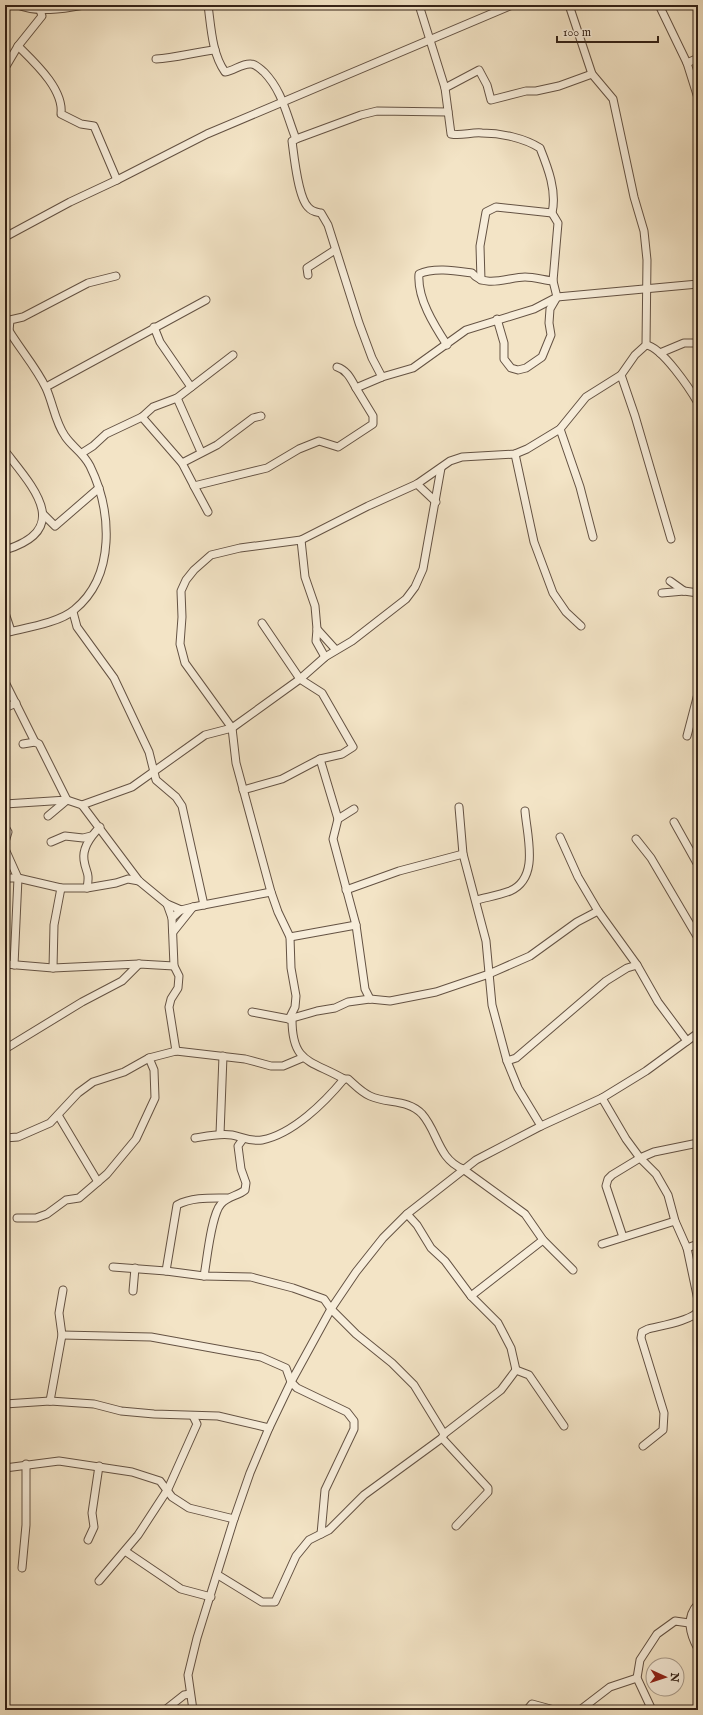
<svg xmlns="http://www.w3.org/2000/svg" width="703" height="1715" viewBox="0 0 703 1715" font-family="'IM FELL English',serif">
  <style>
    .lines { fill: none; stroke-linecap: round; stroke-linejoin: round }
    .minor-casing { stroke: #645243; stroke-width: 9 }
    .minor { stroke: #f7edda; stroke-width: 7 }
  </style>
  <rect width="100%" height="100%" fill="#f3e4c6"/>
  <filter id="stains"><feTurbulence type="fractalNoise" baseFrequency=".005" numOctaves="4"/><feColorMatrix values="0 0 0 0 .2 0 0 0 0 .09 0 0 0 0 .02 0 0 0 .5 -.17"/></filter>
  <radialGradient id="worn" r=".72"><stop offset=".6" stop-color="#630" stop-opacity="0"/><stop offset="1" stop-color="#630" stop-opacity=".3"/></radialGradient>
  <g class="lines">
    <!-- minor casing -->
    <g class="minor-casing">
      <g id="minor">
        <path d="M 18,5 C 38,13 62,9 84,5"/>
        <path d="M 208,5 C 211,27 212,54 225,72 C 234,71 242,63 251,64 C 256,64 260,69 264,72 C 283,92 286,114 296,139 L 292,141 C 294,156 298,197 308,207 C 312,212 316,212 321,213 L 328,225 L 359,323 L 372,358 L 382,377"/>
        <path d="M 419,5 L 445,88 L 451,134 C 462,136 471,132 482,133 C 501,133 524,138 540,148 C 548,168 557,191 552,213 L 558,223 L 553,281 L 557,297 L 550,309 L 549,323 L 551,335 L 542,357 L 526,368 L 518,370 L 511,368 L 504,359 L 504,343 L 497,319"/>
        <path d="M 659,5 L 687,63 L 698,98"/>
        <path d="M 18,46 C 34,62 64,89 61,114 L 81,124 L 94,126 L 117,180"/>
        <path d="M 156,59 C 176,58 195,52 215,50"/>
        <path d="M 687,63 L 698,58"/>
        <path d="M 5,68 L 18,46 L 42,16 L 40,10"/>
        <path d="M 445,88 L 479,70 L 487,85 L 491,100 L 526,91 L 536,91 L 559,86 L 592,74"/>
        <path d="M 296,139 L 361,115 L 377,111 L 448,112"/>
        <path d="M 5,237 L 70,202 L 117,180 L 207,134 L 512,5"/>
        <path d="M 308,275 L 307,268 L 335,250"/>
        <path d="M 481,280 L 480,246 L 486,212 L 496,207 L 552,213"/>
        <path d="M 5,324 C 17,346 35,365 46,388 C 53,403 55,422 65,436 C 72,447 83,452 90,466 C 112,511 116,576 74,610 C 59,623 24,628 5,633"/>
        <path d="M 154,327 L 160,342 L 191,387"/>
        <path d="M 5,338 L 9,331 L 10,320 L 23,317 L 88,283 L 116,276"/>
        <path d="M 447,345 C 434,325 417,298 419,274 C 434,267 457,271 472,273 C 485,289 509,277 525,277 C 534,277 544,280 553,281"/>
        <path d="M 646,345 C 662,347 690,389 698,403"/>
        <path d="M 660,353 L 684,343 L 698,343"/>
        <path d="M 337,367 C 347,370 351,379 356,388"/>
        <path d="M 621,375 L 635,416 L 671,539"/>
        <path d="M 46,387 L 206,300"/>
        <path d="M 177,398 L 201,452"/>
        <path d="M 142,417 L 182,463 L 194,486"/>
        <path d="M 560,429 L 580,487 L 593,537"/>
        <path d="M 5,451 C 32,486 74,529 5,550"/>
        <path d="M 82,453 L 93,446 L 106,434 L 142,417 L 153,407 L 177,398 L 233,355"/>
        <path d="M 515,454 L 534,542 L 553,593 L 566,612 L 581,626"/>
        <path d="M 182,463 L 217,445 L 253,418 L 261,416"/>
        <path d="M 417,484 L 436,502"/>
        <path d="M 208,512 L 194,486 L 267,468 L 299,449 L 319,441 L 338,447 L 373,424 L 373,416 L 356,388 L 382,377 L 413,368 L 466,330 L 534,309 L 557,297 L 698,284"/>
        <path d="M 43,514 L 55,526 L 99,488"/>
        <path d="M 301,540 L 305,577 L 315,606 L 317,629 L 316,641 L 325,657"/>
        <path d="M 670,581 L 684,591"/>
        <path d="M 662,593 L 684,591 L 698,593"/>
        <path d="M 73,612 L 77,627 L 114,678 L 149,752 L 156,780 L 176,797 L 182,806 L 204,905"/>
        <path d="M 5,613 L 11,631"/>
        <path d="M 317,629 L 336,650"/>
        <path d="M 5,682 L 35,742"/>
        <path d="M 5,708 L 16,703"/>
        <path d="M 687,736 L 698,694"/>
        <path d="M 320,759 L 338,819"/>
        <path d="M 243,790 L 282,779 L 320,759 L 342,754 L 353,747 L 322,693 L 300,679 L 262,623"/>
        <path d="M 5,804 L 67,800 L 39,744 L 35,742 L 23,744"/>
        <path d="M 82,805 L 132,787 L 205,735 L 232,728 L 300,679 L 325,657 L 352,641 L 406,599 L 415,587 L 423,569 L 441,468"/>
        <path d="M 459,807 L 463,854 L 486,941 L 492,1005 L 507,1061 L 518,1088 L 541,1126"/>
        <path d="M 354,809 L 338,819 L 333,839 L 356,925 L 365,989 L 370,999"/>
        <path d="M 48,816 L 67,800 L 82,805 L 139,881 L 167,904 L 181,910"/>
        <path d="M 674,822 L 698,865"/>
        <path d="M 5,827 L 8,832 L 5,842"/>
        <path d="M 560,837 L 578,877 L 598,911 L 637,965 L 658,1002 L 687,1041"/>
        <path d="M 636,839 L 651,858 L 698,938"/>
        <path d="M 51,842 L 65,836 L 83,838 L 91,836"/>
        <path d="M 5,849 L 18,878 L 14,965"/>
        <path d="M 5,878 L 18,878 L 61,888 L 87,888 L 116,883 L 128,879 L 139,881"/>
        <path d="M 87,888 C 90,871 86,874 84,860 C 82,847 92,835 100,827"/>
        <path d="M 346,890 L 399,871 L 463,854"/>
        <path d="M 477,900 C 488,897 500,895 510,891 C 540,878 527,836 525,811"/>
        <path d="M 167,904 L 172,918 L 174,966 L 179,976 L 178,988 L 171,999 L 169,1007 L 176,1051"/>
        <path d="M 172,918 L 181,910 L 193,907 L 271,892"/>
        <path d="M 173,932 L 193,907"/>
        <path d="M 290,937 L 356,925"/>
        <path d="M 5,964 L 53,968 L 139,964 L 174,966"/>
        <path d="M 53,968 L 54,925 L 61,888"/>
        <path d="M 252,1012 L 289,1019 L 317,1011 L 335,1008 L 348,1002 L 370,999 L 390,1001 L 436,992 L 489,974 L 530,956 L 577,922 L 598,911"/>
        <path d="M 289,1019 L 295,1007 L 296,996 L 291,968 L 290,937 L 278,912 L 271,892 L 236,763 L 232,728 L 185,663 L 180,644 L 182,617 L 181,591 L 186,580 L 194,570 L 211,555 L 240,548 L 301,540 L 368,506 L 417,484 L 450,461 L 462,457 L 515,454 L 527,449 L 560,429 L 586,397 L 621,375 L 635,355 L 646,345 L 647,260 L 644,231 L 634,197 L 613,99 L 592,74 L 569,5"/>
        <path d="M 289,1019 L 292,1019 C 292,1064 311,1060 344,1079 L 348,1079 C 355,1085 361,1092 370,1096 C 387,1104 408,1099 422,1114 C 438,1132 438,1159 463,1169 L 525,1214 L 543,1240 L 573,1270"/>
        <path d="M 5,1049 L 82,1002 L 122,981 L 139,964"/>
        <path d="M 507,1061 L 516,1058 L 606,981 L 627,968 L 637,965"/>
        <path d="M 602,1098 L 626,1139 L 640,1158 L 656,1174 L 668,1195 L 675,1221 L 687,1248 L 698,1300"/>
        <path d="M 58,1115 L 98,1182"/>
        <path d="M 220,1134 L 223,1056"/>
        <path d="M 5,1138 L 18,1137 L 50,1123 L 78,1093 L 93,1082 L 124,1072 L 149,1058 L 176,1051 L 245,1059 L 271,1066 L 283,1066 L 302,1058"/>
        <path d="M 195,1138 C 207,1136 220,1133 232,1135 C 242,1137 251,1142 262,1140 C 293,1134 325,1102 344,1079"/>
        <path d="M 243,1139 L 238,1146 L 241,1169 L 246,1183 L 245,1190 C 238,1196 228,1196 221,1204 C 211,1215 207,1260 204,1276 L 251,1277 L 293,1288 L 324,1299 L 331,1309 L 356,1334 L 392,1363 L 414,1385 L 444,1434"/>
        <path d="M 407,1214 L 417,1225 L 431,1248 L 445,1261 L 471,1296 L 498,1323 L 511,1348 L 516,1370"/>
        <path d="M 17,1218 L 36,1218 L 47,1214 L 66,1200 L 79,1198 L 107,1174 L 136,1139 L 155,1098 L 154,1070 L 149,1058"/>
        <path d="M 623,1237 L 606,1186 L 608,1179 L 612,1175 L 640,1158 L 654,1152 L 698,1143"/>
        <path d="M 602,1244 L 675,1221"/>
        <path d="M 687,1248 L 698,1244"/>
        <path d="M 113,1267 L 166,1271 L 204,1276"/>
        <path d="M 166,1271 L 177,1205 C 192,1197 210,1198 227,1198"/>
        <path d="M 133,1291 L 135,1268"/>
        <path d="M 471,1296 L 543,1240"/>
        <path d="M 62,1335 L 151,1337 L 261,1357 L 286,1368 L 291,1382 L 297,1388 L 347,1412 L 354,1421 L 354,1429 L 325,1490 L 321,1534"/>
        <path d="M 516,1370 L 529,1375 L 564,1426"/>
        <path d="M 50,1401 L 62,1335 L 59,1313 L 63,1290"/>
        <path d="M 5,1404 L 50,1401 L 94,1404 L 121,1411 L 154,1414 L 218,1416 L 269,1428"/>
        <path d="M 442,1438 L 488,1488 L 488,1492 L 456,1526"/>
        <path d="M 643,1446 L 663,1430 L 664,1413 L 641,1338 L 642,1332 L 648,1329 C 659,1326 692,1321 698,1311"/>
        <path d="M 5,1468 L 59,1461 L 132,1472 L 160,1481 L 172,1497 L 189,1508 L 234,1519"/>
        <path d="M 88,1540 L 94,1527 L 92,1513 L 99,1466"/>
        <path d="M 125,1551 L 181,1589 L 211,1597"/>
        <path d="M 22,1568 L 26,1525 L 26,1464"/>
        <path d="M 218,1575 L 262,1602 L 275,1602 L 296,1556 L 309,1540 L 329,1530 L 364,1495 L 442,1438 L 444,1434 L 501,1390 L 516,1370"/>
        <path d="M 99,1581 L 138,1535 L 168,1489 L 197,1424 L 193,1416"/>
        <path d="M 698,1604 C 685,1618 690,1634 698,1649"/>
        <path d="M 165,1710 L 184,1695 L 190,1694"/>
        <path d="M 193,1710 L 188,1675 L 197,1638 L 234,1519 L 250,1473 L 269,1428 L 291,1382 L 331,1309 L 356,1272 L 383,1238 L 407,1214 L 476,1160 L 541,1126 L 602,1098 L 646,1071 L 698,1033"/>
        <path d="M 527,1710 L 532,1704 L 554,1710"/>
        <path d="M 580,1710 L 610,1687 L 637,1678"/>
        <path d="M 652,1710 L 637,1678 L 640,1660 L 657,1634 L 675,1621 L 689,1623"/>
      </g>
    </g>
    <!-- minor -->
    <use href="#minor" class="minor"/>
  </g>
  <!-- margin -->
  <rect width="703" height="1715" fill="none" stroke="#f3e4c6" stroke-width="20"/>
  <rect x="6" y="6" width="691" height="1703" fill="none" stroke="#342217" stroke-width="2"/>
  <rect x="10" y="10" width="683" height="1695" fill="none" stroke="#342217"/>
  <!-- north arrow -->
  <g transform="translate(665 1677) rotate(93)"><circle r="19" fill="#f7edda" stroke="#a99c8c"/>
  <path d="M0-3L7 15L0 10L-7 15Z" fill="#8f2418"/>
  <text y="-6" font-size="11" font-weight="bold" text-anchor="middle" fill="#342217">N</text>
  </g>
  <!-- scale -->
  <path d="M557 36v6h101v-6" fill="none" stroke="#342217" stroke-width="2"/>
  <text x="563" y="36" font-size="12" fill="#342217" stroke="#f7edda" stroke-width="3" paint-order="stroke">100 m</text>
  <rect width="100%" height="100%" filter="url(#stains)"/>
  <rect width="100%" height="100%" fill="url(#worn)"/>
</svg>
